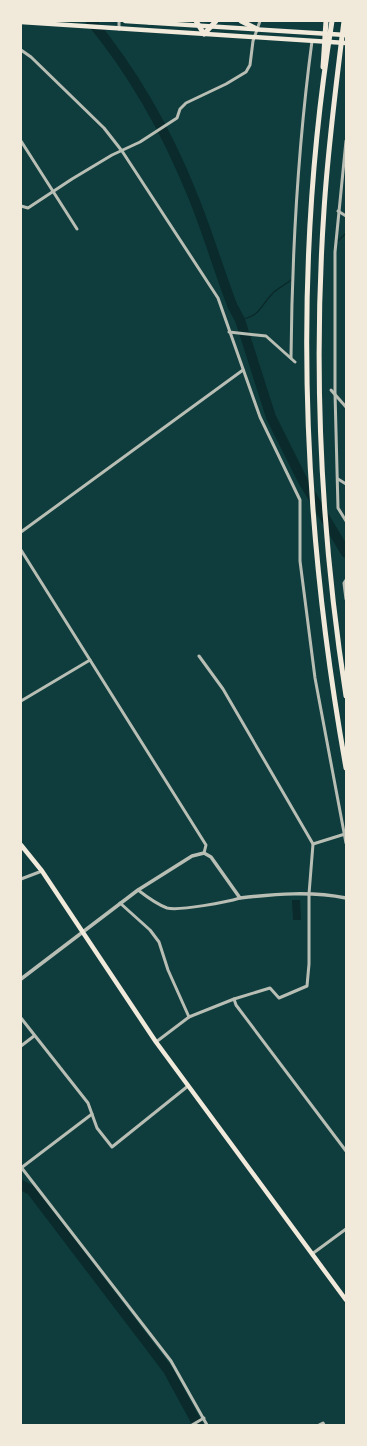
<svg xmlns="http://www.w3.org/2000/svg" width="367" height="1446" viewBox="0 0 367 1446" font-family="'Asap Condensed',sans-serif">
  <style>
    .water { fill: #0a2a2b }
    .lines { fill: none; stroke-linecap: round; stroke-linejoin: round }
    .stream { stroke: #0a2a2b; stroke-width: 1.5 }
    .river { stroke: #0a2a2b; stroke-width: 10 }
    .minor { stroke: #b8beb3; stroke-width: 3 }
    .tertiary { stroke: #b8beb3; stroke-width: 3.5 }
    .primary { stroke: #f1e9da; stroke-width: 4.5 }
    .motorway { stroke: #f1e9da; stroke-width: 5 }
  </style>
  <rect width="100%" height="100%" fill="#0f3d3e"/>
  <!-- water -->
  <path class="water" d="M 292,900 L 300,900 L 301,920 L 293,920 Z"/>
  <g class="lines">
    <!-- stream -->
    <g class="stream">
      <path d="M 338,241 L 346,233"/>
      <path d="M 240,320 C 262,315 259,307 273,293 C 278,288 285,285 291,280"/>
    </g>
    <!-- river -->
    <g class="river">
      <path d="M 91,21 C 133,72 167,132 192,194 C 207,230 218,268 232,305 L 240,320 L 271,417 L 303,481 L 346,553"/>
      <path d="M 21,1185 L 31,1190 L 168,1370 L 198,1425"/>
    </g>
    <!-- minor -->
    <g class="minor">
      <path d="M 119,29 L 119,21"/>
      <path d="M 21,50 L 31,57 L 104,128 L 122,151 L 218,298 L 260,417 L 300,500 L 300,561 L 315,678 L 346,843"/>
      <path d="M 21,141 L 77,229"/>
      <path d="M 346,141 L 335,252 L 335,393 L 338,508 L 346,521"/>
      <path d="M 21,206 L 28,208 L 72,179 L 112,155 L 140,142 L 177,118 L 180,109 L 186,103 L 226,84 L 246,72 L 250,65 L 253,41 L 260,21"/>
      <path d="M 338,211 L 346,216"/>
      <path d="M 229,332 L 266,336 L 295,362"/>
      <path d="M 291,358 C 292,252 298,146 312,41"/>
      <path d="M 331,390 L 346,407"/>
      <path d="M 338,479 L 346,484"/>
      <path d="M 21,532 L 243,370"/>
      <path d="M 21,550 L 206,845 L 204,853"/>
      <path d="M 346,580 L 344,583 L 346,599"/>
      <path d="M 199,656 L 223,689 L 313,844 L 345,834"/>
      <path d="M 21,701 L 90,660"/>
      <path d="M 21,879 L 42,871"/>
      <path d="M 138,890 C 147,897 156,904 167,908 C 180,911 227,902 240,898"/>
      <path d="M 120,903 L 150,930 L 159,942 L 168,970 L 189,1017"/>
      <path d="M 234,999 L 236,1005 L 346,1151"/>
      <path d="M 21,1018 L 88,1103 L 97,1128 L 112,1147 L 188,1086"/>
      <path d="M 156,1042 L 189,1017 L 234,999 L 270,988 L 279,998 L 307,986 L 309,964 L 309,894 L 313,844"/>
      <path d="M 21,1046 L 34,1036"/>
      <path d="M 21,1167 L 171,1361 L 207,1425"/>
      <path d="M 21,1168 L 92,1114"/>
      <path d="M 312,1254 L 346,1229"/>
      <path d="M 192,1425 L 204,1418"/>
      <path d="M 319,1425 L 323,1423 L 324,1425"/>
    </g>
    <!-- tertiary -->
    <path class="tertiary" d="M 21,979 L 138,890 L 192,856 L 204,853 L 211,857 L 240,898 C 276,894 311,891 346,898"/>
    <!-- primary -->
    <g class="primary">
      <path d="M 125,21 L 346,35"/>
      <path d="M 21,22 L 346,43"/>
      <path d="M 21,845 L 42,871 L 156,1042 L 346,1300"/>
    </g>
    <!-- motorway -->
    <g class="motorway">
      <path d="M 196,21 L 204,34 L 216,21"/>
      <path d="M 241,21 L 257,29"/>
      <path d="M 332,21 C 292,268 302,522 346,768"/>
      <path d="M 344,21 C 336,84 328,147 324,210 C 313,372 321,536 346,696"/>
      <path d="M 149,22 L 155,21"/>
      <path d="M 323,67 L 326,21"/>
    </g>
  </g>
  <!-- border -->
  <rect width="367" height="1446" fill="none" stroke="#f1e9da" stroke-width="44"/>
</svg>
